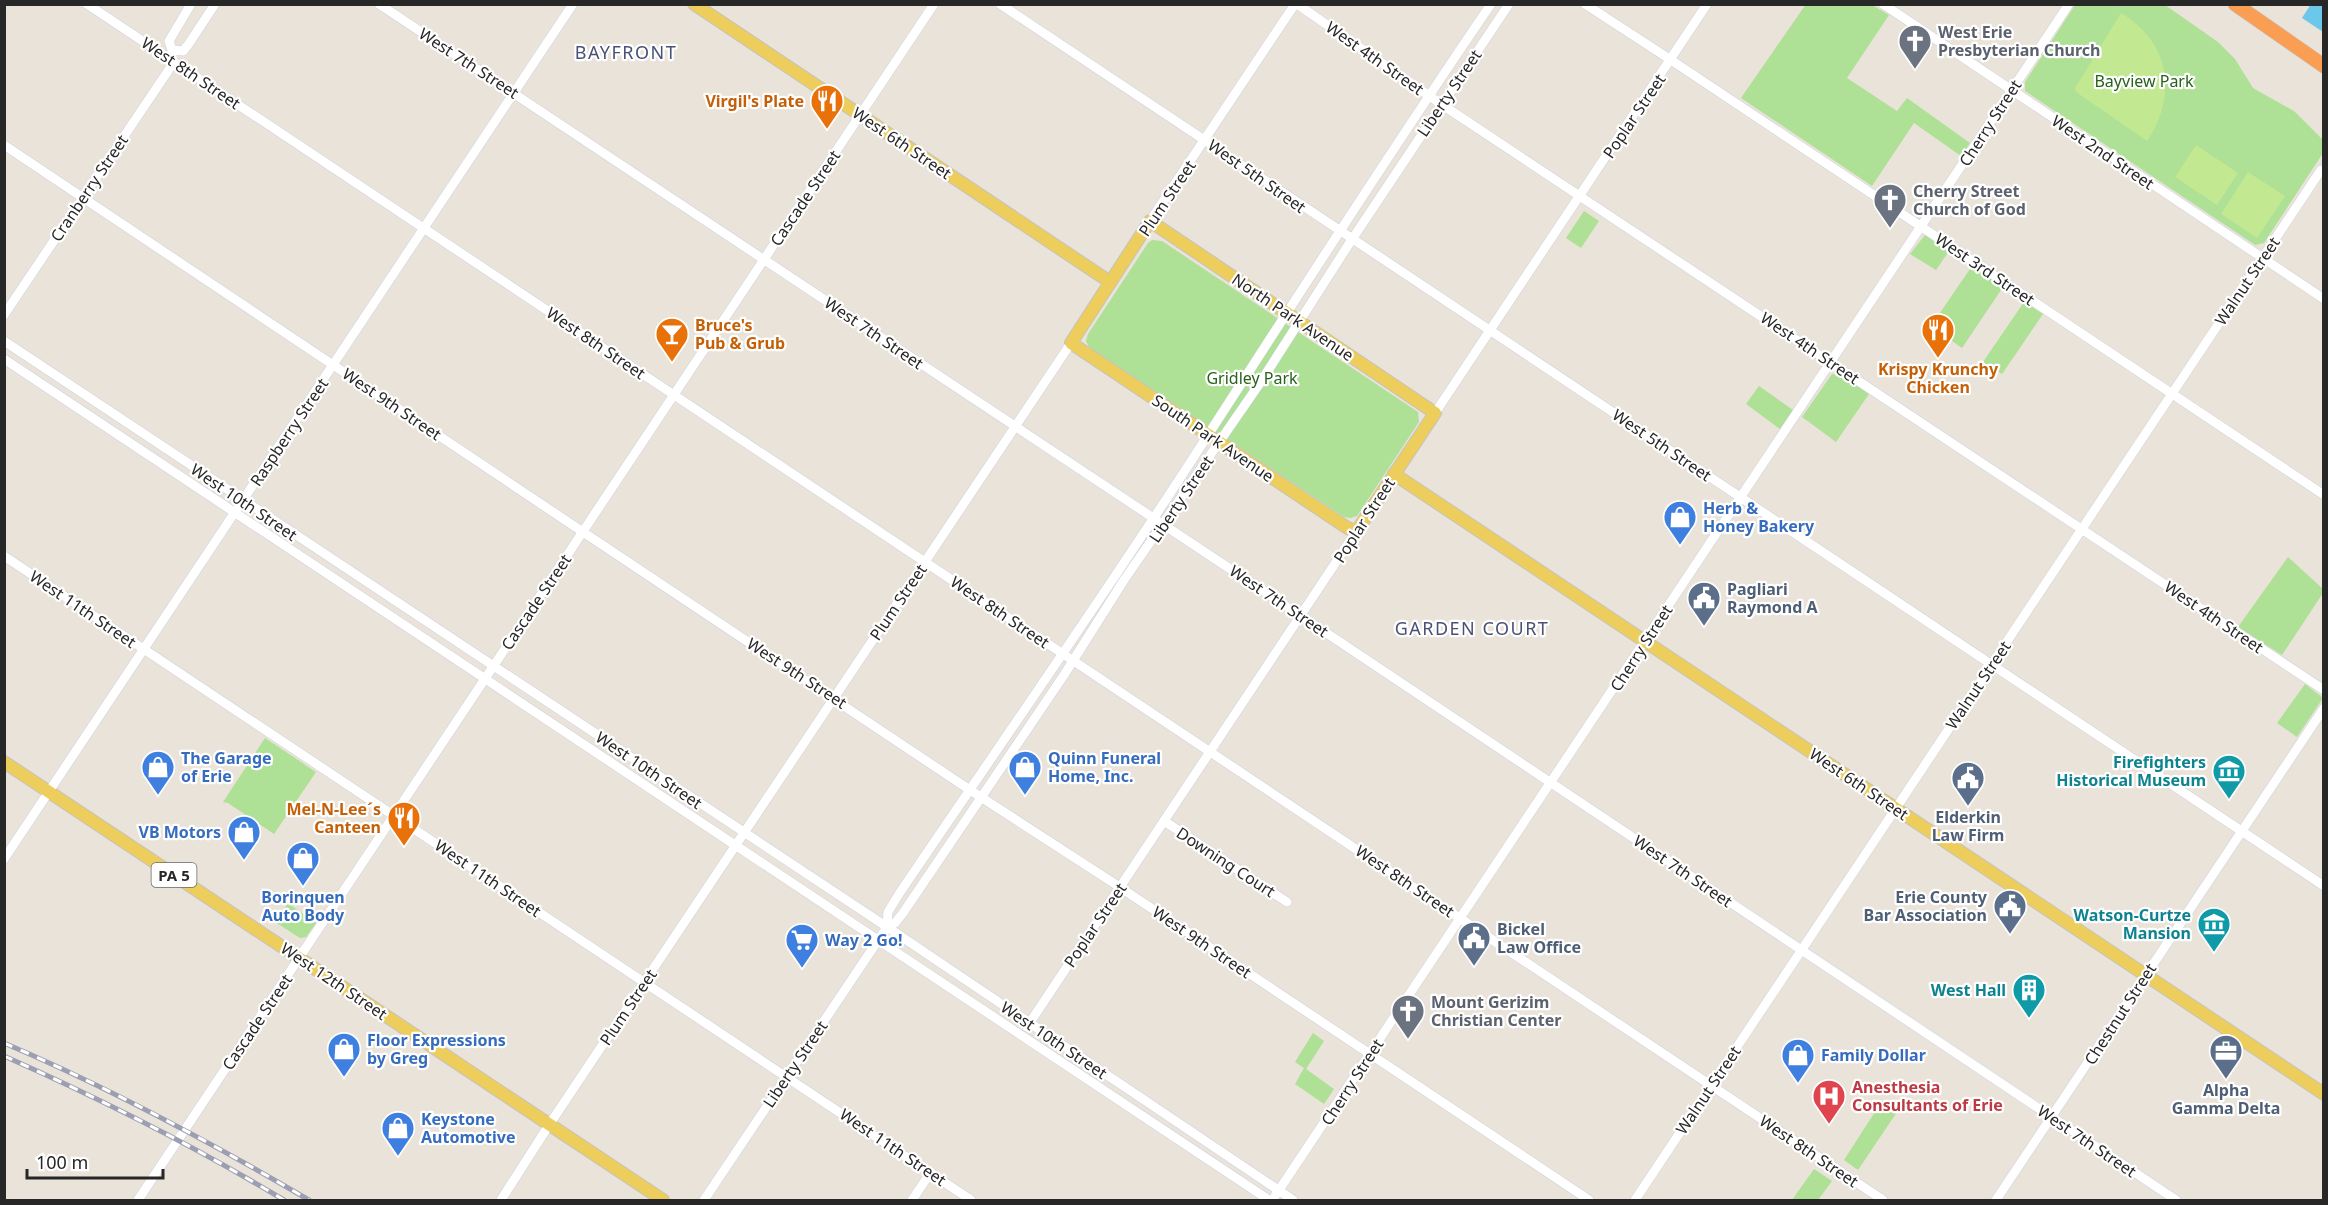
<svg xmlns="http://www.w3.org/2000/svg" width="2328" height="1205" viewBox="0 0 2328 1205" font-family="'Noto Sans',sans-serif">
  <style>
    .green { fill: #aee095 }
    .pitch { fill: #c2e891 }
    .water { fill: #6cc8eb }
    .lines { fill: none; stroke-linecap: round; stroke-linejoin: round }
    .minor-casing { stroke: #ced1e0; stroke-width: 10 }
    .major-casing { stroke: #c3c3c3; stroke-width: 14 }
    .highway-casing { stroke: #c3c3c3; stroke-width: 15 }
    .minor { stroke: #fff; stroke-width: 9 }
    .major { stroke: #edcd5b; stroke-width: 12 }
    .highway { stroke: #fa9e53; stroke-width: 14 }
    .rail-casing { stroke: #9c9fb2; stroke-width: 5 }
    .rail { stroke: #fff; stroke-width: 3; stroke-dasharray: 9; stroke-linecap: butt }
    .labels { text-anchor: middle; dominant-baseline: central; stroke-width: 4.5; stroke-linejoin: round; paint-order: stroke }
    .shield { fill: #fff; stroke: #686868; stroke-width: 1.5 }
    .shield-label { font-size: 15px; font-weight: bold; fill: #272727 }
    .worship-label { font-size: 16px; font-weight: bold; fill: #5b616d; stroke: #fff; text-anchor: start }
    .street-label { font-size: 16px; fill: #272727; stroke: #fff }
    .park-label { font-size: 16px; fill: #28611a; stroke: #fff }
    .food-label { font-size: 16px; font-weight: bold; fill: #c56008; stroke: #fff; text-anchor: end }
    .shop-label { font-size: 16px; font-weight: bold; fill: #366cbe; stroke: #fff; text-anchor: start }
    .service-label { font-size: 16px; font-weight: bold; fill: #4e5e75; stroke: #fff; text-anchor: start }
    .culture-label { font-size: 16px; font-weight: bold; fill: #0d838f; stroke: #fff; text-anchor: end }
    .health-label { font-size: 16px; font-weight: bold; fill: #be3a42; stroke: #fff; text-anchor: start }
    .neighbourhood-label { font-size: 18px; letter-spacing: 1.5px; fill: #495176; stroke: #fff }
  </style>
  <rect width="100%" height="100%" fill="#eae3d9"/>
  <!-- green -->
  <g class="green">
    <path d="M 1806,4 L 1872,5 L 1889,15 L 1847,78 L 1897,111 L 1907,98 L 1970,143 L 1961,156 L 1914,123 L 1872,186 L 1741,98 Z"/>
    <path d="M 2075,5 L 2165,5 L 2218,42 L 2235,59 L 2253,88 L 2294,111 L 2323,140 L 2323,153 L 2264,243 L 2255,245 L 2025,91 L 2025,82 Z"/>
    <path d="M 1584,211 L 1599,221 L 1581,248 L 1566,238 Z"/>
    <path d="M 1925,235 L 1949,251 L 1936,270 L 1910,254 Z"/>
    <path d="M 1152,240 L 1162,241 L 1418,412 L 1419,422 L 1357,516 L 1350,518 L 1344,517 L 1089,347 L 1086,341 L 1088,334 L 1148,243 Z"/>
    <path d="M 1972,266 L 2003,287 L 1962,348 L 1931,326 Z"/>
    <path d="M 2024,302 L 2043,314 L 2002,374 L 1983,362 Z"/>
    <path d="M 1832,374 L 1841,375 L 1869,394 L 1836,442 L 1802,417 Z"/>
    <path d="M 1759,386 L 1793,410 L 1780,429 L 1746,404 Z"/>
    <path d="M 2288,557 L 2323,589 L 2323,593 L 2282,655 L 2238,627 Z"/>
    <path d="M 2305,684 L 2323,698 L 2297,737 L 2277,723 Z"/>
    <path d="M 265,738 L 316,772 L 274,834 L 228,803 L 223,802 Z"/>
    <path d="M 288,903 L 316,923 L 306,937 L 300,938 L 275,922 Z"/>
    <path d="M 1313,1033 L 1324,1041 L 1306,1069 L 1334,1089 L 1324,1104 L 1295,1084 L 1304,1068 L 1295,1062 Z"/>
    <path d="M 1882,1101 L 1897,1112 L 1858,1170 L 1844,1160 Z"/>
    <path d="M 1814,1169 L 1832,1181 L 1818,1200 L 1792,1200 Z"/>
  </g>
  <!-- pitch -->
  <g class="pitch">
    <path d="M 2121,13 C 2170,42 2178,95 2147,141 L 2076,92 L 2075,88 Z"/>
    <path d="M 2196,145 L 2238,173 L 2217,205 L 2175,177 Z"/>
    <path d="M 2248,172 L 2285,196 L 2257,238 L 2221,214 Z"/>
  </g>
  <!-- water -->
  <path class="water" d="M 2311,4 L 2323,5 L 2323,32 L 2302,18 Z"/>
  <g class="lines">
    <!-- minor casing -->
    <g class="minor-casing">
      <g id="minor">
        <path d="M 87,4 L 1883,1200"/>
        <path d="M 191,4 L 169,41 L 172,50 L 183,51 L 188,45 L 215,4"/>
        <path d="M 379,4 L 1301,616 L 2176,1200"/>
        <path d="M 1000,4 L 2324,886"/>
        <path d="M 1297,4 L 1441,104 L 2324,690"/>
        <path d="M 1585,4 L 1671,60 L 2324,495"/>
        <path d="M 1883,4 L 2324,299"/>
        <path d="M 4,145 L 583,532 L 970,790 L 1112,882 L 1589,1200"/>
        <path d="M 1150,221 L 1295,4"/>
        <path d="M 4,315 L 174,62"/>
        <path d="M 4,341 L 887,927 L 1293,1200"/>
        <path d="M 4,359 L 1269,1200"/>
        <path d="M 1435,413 L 1707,4"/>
        <path d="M 4,556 L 971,1200"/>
        <path d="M 1164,821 L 1287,902"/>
        <path d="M 4,859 L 573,4"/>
        <path d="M 887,927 L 888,912 L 899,894 C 999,746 1102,599 1199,449 C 1295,300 1391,151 1491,4"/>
        <path d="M 1027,1027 L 1356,532"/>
        <path d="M 1275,1196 L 2069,4"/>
        <path d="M 138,1200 L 934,4"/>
        <path d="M 501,1200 L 549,1125 L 1071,343"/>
        <path d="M 704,1200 L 887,927 L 895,923 L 903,913 L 1064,675 L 1124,580 L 1260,383 L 1347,247 L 1509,4"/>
        <path d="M 912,1200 L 931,1172"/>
        <path d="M 1635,1200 L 2321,170 L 2324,171"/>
        <path d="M 1996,1200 L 2324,708"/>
      </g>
    </g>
    <!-- major casing -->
    <g class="major-casing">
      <g id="major">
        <path d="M 694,4 L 1110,282"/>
        <path d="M 1150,221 L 1435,413 L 1356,532 L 1346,527 L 1071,343 Z"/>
        <path d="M 1394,474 L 2324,1094"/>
        <path d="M 4,762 L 663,1200"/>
      </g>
    </g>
    <!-- highway casing -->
    <g class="highway-casing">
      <path id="highway" d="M 2235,4 L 2324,66"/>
    </g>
    <!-- minor -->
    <use href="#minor" class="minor"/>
    <!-- major -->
    <use href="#major" class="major"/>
    <!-- highway -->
    <use href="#highway" class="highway"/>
    <!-- rail casing -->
    <g class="rail-casing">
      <g id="rail">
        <path d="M 4,1043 C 110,1088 210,1142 309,1200"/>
        <path d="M 4,1056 C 101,1099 194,1146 284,1200"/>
      </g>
    </g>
    <!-- rail -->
    <use href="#rail" class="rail"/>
  </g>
  <!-- icons -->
  <defs>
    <g id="church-pin" transform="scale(1.725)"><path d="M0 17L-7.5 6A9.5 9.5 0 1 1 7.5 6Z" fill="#6b7280" stroke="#fff"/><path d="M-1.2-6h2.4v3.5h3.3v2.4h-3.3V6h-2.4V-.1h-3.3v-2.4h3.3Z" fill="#fff"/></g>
    <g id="restaurant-pin" transform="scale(1.725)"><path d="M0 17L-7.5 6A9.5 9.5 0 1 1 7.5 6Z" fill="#e8710a" stroke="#fff"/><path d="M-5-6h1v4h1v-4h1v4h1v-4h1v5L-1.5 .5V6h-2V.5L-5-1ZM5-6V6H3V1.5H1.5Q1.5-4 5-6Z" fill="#fff"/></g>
    <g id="bar-pin" transform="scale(1.725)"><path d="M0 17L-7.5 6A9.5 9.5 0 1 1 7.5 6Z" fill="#e8710a" stroke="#fff"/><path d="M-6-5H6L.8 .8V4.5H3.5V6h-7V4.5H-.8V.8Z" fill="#fff"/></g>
    <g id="shop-pin" transform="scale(1.725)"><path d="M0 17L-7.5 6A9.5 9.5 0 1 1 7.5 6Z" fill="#3f7fe0" stroke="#fff"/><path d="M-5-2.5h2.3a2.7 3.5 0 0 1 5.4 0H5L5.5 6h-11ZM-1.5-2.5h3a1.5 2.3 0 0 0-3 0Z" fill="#fff"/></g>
    <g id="civic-pin" transform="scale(1.725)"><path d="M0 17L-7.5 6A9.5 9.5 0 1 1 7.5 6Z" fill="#5c6f8a" stroke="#fff"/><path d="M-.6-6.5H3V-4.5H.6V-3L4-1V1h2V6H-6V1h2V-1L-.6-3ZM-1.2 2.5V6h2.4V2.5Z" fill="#fff"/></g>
    <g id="museum-pin" transform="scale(1.725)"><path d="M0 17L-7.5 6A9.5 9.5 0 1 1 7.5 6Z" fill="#0f9aa8" stroke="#fff"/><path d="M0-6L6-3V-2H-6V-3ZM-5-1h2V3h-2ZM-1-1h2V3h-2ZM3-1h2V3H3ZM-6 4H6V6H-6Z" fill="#fff"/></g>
    <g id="supermarket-pin" transform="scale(1.725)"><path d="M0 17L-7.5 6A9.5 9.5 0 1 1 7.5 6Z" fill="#3f7fe0" stroke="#fff"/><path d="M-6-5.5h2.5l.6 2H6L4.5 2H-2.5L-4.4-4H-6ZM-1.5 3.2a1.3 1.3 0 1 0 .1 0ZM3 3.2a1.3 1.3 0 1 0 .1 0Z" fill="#fff"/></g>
    <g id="building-pin" transform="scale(1.725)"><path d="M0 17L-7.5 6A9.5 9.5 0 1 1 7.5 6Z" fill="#0f9aa8" stroke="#fff"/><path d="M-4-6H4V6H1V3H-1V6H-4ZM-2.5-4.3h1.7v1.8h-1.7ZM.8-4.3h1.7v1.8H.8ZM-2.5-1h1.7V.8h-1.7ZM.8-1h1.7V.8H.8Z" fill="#fff"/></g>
    <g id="office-pin" transform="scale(1.725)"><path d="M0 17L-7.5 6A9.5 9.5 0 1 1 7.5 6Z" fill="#5c6f8a" stroke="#fff"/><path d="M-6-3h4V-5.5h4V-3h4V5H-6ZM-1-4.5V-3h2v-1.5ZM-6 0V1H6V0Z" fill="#fff"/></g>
    <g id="hospital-pin" transform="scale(1.725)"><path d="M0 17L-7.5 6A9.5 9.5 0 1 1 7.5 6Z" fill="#e0444e" stroke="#fff"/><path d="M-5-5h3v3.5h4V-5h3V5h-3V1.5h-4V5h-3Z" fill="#fff"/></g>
  </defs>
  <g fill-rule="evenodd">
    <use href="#church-pin" x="1915" y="41"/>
    <use href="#restaurant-pin" x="827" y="101"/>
    <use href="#church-pin" x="1890" y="200"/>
    <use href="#restaurant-pin" x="1938" y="330"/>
    <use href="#bar-pin" x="672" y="334"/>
    <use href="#shop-pin" x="1680" y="517"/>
    <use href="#civic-pin" x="1704" y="598"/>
    <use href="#shop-pin" x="158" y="767"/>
    <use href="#shop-pin" x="1025" y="767"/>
    <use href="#museum-pin" x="2229" y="771"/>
    <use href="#civic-pin" x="1968" y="778"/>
    <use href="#restaurant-pin" x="404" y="818"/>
    <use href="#shop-pin" x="244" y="832"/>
    <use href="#shop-pin" x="303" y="858"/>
    <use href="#civic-pin" x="2010" y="906"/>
    <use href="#museum-pin" x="2214" y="924"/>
    <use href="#civic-pin" x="1474" y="938"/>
    <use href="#supermarket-pin" x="802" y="940"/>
    <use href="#building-pin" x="2029" y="990"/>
    <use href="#church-pin" x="1408" y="1011"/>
    <use href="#shop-pin" x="344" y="1049"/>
    <use href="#office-pin" x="2226" y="1051"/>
    <use href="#shop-pin" x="1798" y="1055"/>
    <use href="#hospital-pin" x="1829" y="1096"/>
    <use href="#shop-pin" x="398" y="1128"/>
  </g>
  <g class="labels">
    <!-- shield labels -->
    <rect class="shield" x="151.5" y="863" width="45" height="24" rx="4.5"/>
    <g class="shield-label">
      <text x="174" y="875">PA 5</text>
    </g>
    <!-- worship labels -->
    <g class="worship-label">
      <text x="1938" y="32">West Erie<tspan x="1938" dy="18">Presbyterian Church</tspan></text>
      <text x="1913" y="191">Cherry Street<tspan x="1913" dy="18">Church of God</tspan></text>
      <text x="1431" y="1002">Mount Gerizim<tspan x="1431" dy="18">Christian Center</tspan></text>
    </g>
    <!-- street labels -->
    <g class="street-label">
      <text transform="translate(1375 58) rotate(35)">West 4th Street</text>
      <text transform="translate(469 63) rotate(33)">West 7th Street</text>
      <text transform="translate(191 73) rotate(34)">West 8th Street</text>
      <text transform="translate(1449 93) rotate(-56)">Liberty Street</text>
      <text transform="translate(1634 116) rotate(-56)">Poplar Street</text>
      <text transform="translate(1990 123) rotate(-57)">Cherry Street</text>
      <text transform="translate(902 143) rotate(34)">West 6th Street</text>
      <text transform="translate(2103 152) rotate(34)">West 2nd Street</text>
      <text transform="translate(1257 176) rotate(35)">West 5th Street</text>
      <text transform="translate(89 188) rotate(-56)">Cranberry Street</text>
      <text transform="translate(805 198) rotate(-56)">Cascade Street</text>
      <text transform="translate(1167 198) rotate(-56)">Plum Street</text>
      <text transform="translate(1985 269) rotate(34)">West 3rd Street</text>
      <text transform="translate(2247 281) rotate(-56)">Walnut Street</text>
      <text transform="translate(1293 317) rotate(34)">North Park Avenue</text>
      <text transform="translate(874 333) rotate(34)">West 7th Street</text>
      <text transform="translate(596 343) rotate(34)">West 8th Street</text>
      <text transform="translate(1810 348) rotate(34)">West 4th Street</text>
      <text transform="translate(392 404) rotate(34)">West 9th Street</text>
      <text transform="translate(289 432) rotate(-56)">Raspberry Street</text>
      <text transform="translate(1213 438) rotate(34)">South Park Avenue</text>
      <text transform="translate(1662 445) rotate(34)">West 5th Street</text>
      <text transform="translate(1181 499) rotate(-56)">Liberty Street</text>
      <text transform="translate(244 502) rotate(34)">West 10th Street</text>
      <text transform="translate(1364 520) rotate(-57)">Poplar Street</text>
      <text transform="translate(1279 601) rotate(34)">West 7th Street</text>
      <text transform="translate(536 602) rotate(-56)">Cascade Street</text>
      <text transform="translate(898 602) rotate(-56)">Plum Street</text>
      <text transform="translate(83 609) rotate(34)">West 11th Street</text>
      <text transform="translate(1000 612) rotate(34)">West 8th Street</text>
      <text transform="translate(2214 617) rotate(34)">West 4th Street</text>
      <text transform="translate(1641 648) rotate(-57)">Cherry Street</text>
      <text transform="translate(797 673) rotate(33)">West 9th Street</text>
      <text transform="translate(1978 685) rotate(-56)">Walnut Street</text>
      <text transform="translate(649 770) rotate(34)">West 10th Street</text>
      <text transform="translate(1859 784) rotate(34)">West 6th Street</text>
      <text transform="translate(1226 862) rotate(33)">Downing Court</text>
      <text transform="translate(1683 871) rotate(34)">West 7th Street</text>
      <text transform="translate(488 878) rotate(34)">West 11th Street</text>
      <text transform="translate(1405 881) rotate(34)">West 8th Street</text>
      <text transform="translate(1095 925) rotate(-56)">Poplar Street</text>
      <text transform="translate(1202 942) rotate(34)">West 9th Street</text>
      <text transform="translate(334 981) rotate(34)">West 12th Street</text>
      <text transform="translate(628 1007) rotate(-56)">Plum Street</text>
      <text transform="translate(2120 1014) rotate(-57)">Chestnut Street</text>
      <text transform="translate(257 1022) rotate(-56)">Cascade Street</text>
      <text transform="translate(1054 1040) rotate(34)">West 10th Street</text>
      <text transform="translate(795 1064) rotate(-56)">Liberty Street</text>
      <text transform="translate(1352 1082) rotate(-57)">Cherry Street</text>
      <text transform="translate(1708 1090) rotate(-56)">Walnut Street</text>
      <text transform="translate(2087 1141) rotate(34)">West 7th Street</text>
      <text transform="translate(893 1147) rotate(34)">West 11th Street</text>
      <text transform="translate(1809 1151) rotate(34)">West 8th Street</text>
    </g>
    <!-- park labels -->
    <g class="park-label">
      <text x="2144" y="81">Bayview Park</text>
      <text x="1252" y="378">Gridley Park</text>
    </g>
    <!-- food labels -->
    <g class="food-label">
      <text x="804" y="101">Virgil's Plate</text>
      <text x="695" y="325" text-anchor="start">Bruce's<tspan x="695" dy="18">Pub &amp; Grub</tspan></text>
      <text x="1938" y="369" text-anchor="middle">Krispy Krunchy<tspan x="1938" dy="18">Chicken</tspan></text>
      <text x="381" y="809">Mel-N-Lee´s<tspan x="381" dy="18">Canteen</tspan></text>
    </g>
    <!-- shop labels -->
    <g class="shop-label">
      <text x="1703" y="508">Herb &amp;<tspan x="1703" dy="18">Honey Bakery</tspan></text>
      <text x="181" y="758">The Garage<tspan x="181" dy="18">of Erie</tspan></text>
      <text x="1048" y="758">Quinn Funeral<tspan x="1048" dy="18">Home, Inc.</tspan></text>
      <text x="221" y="832" text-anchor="end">VB Motors</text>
      <text x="303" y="897" text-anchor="middle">Borinquen<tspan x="303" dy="18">Auto Body</tspan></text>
      <text x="825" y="940">Way 2 Go!</text>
      <text x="367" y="1040">Floor Expressions<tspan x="367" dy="18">by Greg</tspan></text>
      <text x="1821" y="1055">Family Dollar</text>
      <text x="421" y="1119">Keystone<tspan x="421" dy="18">Automotive</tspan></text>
    </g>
    <!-- service labels -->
    <g class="service-label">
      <text x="1727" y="589">Pagliari<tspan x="1727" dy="18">Raymond A</tspan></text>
      <text x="1968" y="817" text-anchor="middle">Elderkin<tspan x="1968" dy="18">Law Firm</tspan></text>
      <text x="1987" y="897" text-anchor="end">Erie County<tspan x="1987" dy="18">Bar Association</tspan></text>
      <text x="1497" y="929">Bickel<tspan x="1497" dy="18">Law Office</tspan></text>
      <text x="2226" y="1090" text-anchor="middle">Alpha<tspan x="2226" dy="18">Gamma Delta</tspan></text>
    </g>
    <!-- culture labels -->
    <g class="culture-label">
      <text x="2206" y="762">Firefighters<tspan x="2206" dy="18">Historical Museum</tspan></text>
      <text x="2191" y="915">Watson-Curtze<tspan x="2191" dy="18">Mansion</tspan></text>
      <text x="2006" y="990">West Hall</text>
    </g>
    <!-- health labels -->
    <g class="health-label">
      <text x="1852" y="1087">Anesthesia<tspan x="1852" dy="18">Consultants of Erie</tspan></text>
    </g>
    <!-- neighbourhood labels -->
    <g class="neighbourhood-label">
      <text x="626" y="52">BAYFRONT</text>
      <text x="1472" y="628">GARDEN COURT</text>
    </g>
  </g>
  <!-- border -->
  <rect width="2328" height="1205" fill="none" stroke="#272727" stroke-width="12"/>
  <!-- scale -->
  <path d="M27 1169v9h136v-9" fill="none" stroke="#272727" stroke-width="3"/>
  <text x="36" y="1169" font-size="18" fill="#272727" stroke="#ffffff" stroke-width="4.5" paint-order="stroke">100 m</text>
</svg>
